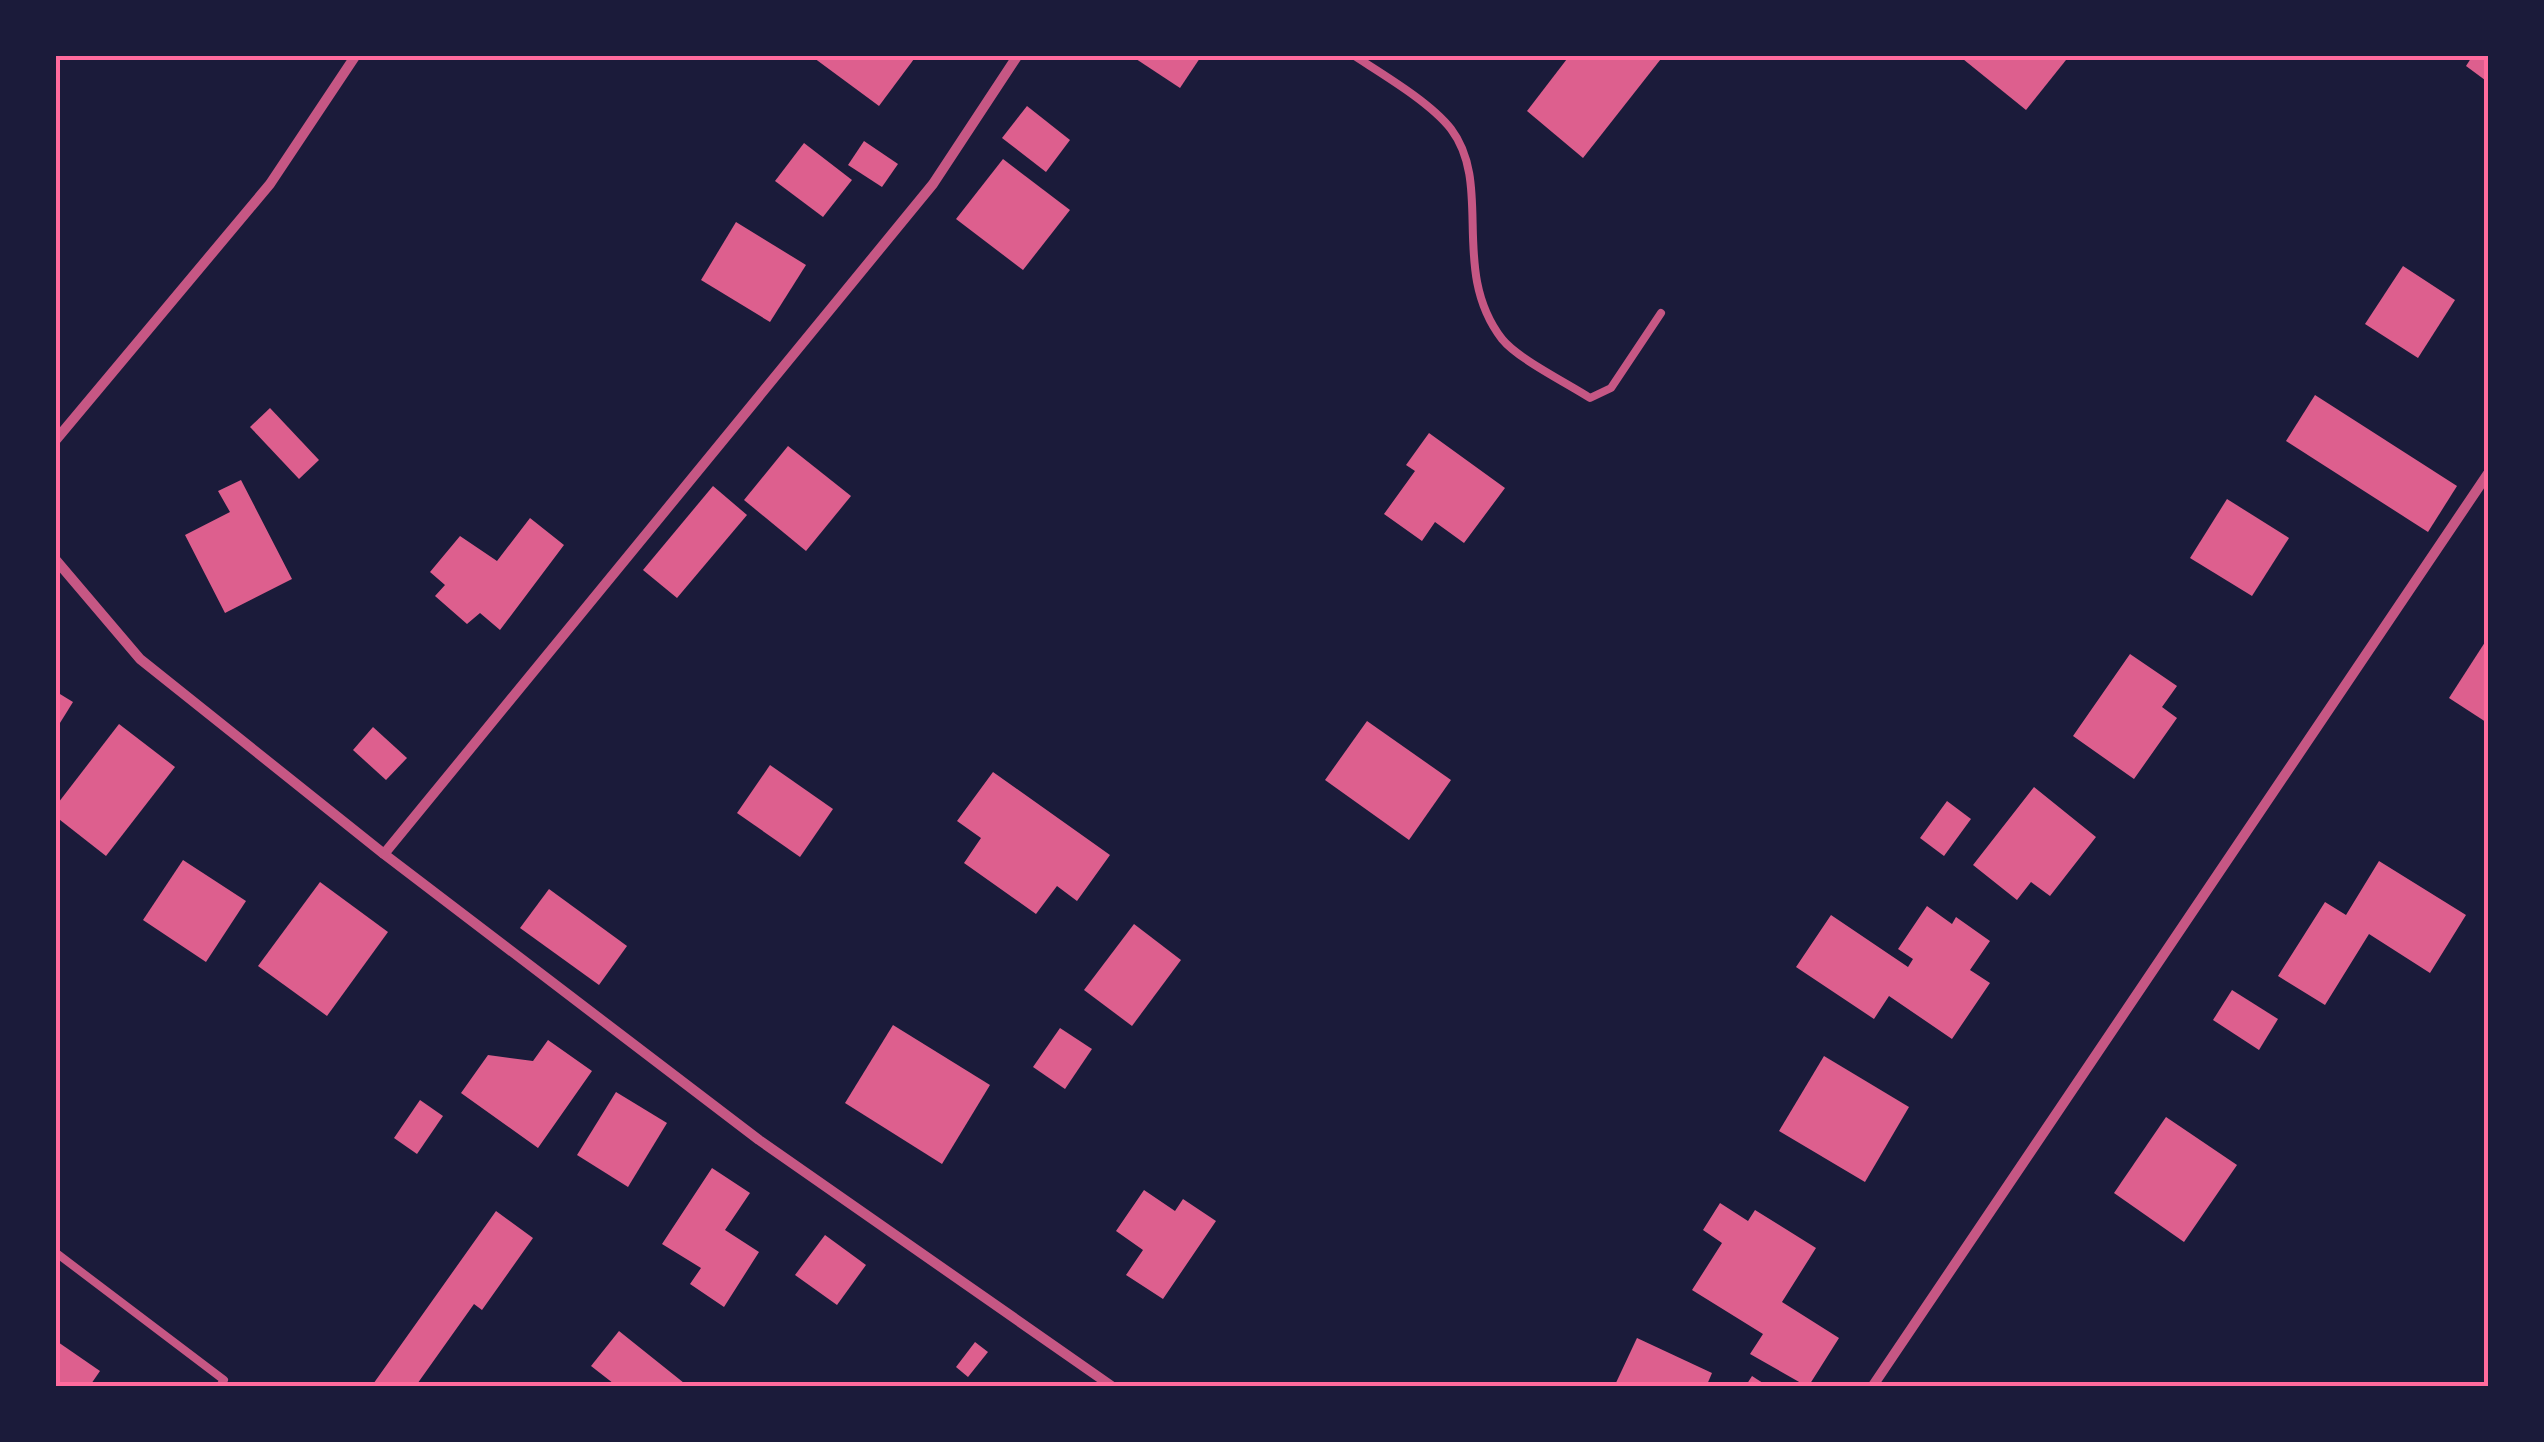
<svg xmlns="http://www.w3.org/2000/svg" width="2544" height="1442" viewBox="0 0 2544 1442" font-family="'Noto Sans',sans-serif">
  <style>
    .building { fill: #dd5f8e }
    .lines { fill: none; stroke-linecap: round; stroke-linejoin: round }
    .service { stroke: #c65784; stroke-width: 8 }
    .minor { stroke: #c65784; stroke-width: 10 }
    .neatline { fill: none; stroke: #ff6b9d; stroke-width: 4 }
  </style>
  <rect width="100%" height="100%" fill="#1b1b3a"/>
  <!-- building -->
  <g class="building">
    <path d="M 816,55 L 917,55 L 879,106 L 814,58 Z"/>
    <path d="M 1130,55 L 1202,55 L 1180,88 Z"/>
    <path d="M 1570,55 L 1664,55 L 1583,158 L 1527,111 Z"/>
    <path d="M 1958,55 L 2070,55 L 2026,110 Z"/>
    <path d="M 2473,55 L 2489,55 L 2489,83 L 2466,66 Z"/>
    <path d="M 1027,106 L 1070,140 L 1046,172 L 1002,138 Z"/>
    <path d="M 864,141 L 898,164 L 882,187 L 848,165 Z"/>
    <path d="M 804,143 L 852,180 L 823,217 L 775,181 Z"/>
    <path d="M 1003,159 L 1070,210 L 1023,270 L 956,219 Z"/>
    <path d="M 736,222 L 806,265 L 770,322 L 701,280 Z"/>
    <path d="M 2403,266 L 2455,300 L 2418,358 L 2365,324 Z"/>
    <path d="M 2315,395 L 2457,486 L 2428,532 L 2286,441 Z"/>
    <path d="M 270,408 L 319,460 L 299,479 L 250,427 Z"/>
    <path d="M 1429,433 L 1505,488 L 1464,543 L 1435,522 L 1422,541 L 1384,514 L 1415,471 L 1406,465 Z"/>
    <path d="M 788,446 L 851,496 L 806,551 L 744,500 Z"/>
    <path d="M 241,480 L 292,579 L 225,613 L 185,535 L 230,512 L 218,491 Z"/>
    <path d="M 713,486 L 747,515 L 677,598 L 643,570 Z"/>
    <path d="M 2227,499 L 2289,538 L 2252,596 L 2190,558 Z"/>
    <path d="M 530,518 L 564,545 L 500,630 L 480,613 L 467,624 L 435,596 L 445,585 L 430,572 L 460,536 L 497,561 Z"/>
    <path d="M 2489,636 L 2489,724 L 2449,698 Z"/>
    <path d="M 2130,654 L 2177,686 L 2162,707 L 2177,718 L 2134,779 L 2073,736 Z"/>
    <path d="M 55,691 L 73,702 L 55,731 Z"/>
    <path d="M 1367,721 L 1451,780 L 1409,840 L 1325,780 Z"/>
    <path d="M 119,724 L 175,767 L 106,856 L 55,816 L 55,807 Z"/>
    <path d="M 373,727 L 407,758 L 386,780 L 353,750 Z"/>
    <path d="M 770,765 L 833,809 L 800,857 L 737,813 Z"/>
    <path d="M 993,772 L 1110,855 L 1077,901 L 1057,886 L 1036,914 L 964,863 L 981,838 L 957,821 Z"/>
    <path d="M 2034,787 L 2096,837 L 2050,896 L 2031,882 L 2017,900 L 1973,865 Z"/>
    <path d="M 1947,801 L 1971,819 L 1944,856 L 1920,838 Z"/>
    <path d="M 183,860 L 246,901 L 206,962 L 143,920 Z"/>
    <path d="M 2379,861 L 2466,915 L 2430,973 L 2369,934 L 2325,1005 L 2278,976 L 2325,902 L 2346,915 Z"/>
    <path d="M 320,882 L 388,932 L 327,1016 L 258,966 Z"/>
    <path d="M 549,889 L 627,946 L 599,985 L 520,928 Z"/>
    <path d="M 1927,906 L 1952,924 L 1956,917 L 1990,941 L 1970,970 L 1990,983 L 1952,1039 L 1889,996 L 1874,1019 L 1796,967 L 1831,915 L 1908,967 L 1913,959 L 1898,949 Z"/>
    <path d="M 1134,924 L 1181,960 L 1132,1026 L 1084,990 Z"/>
    <path d="M 2232,990 L 2278,1019 L 2259,1050 L 2213,1020 Z"/>
    <path d="M 893,1025 L 990,1085 L 942,1164 L 845,1103 Z"/>
    <path d="M 1060,1028 L 1092,1049 L 1065,1089 L 1033,1067 Z"/>
    <path d="M 548,1040 L 592,1071 L 538,1148 L 461,1093 L 488,1055 L 533,1061 Z"/>
    <path d="M 1824,1056 L 1909,1107 L 1865,1182 L 1779,1131 Z"/>
    <path d="M 616,1092 L 667,1123 L 628,1187 L 577,1155 Z"/>
    <path d="M 420,1100 L 443,1116 L 417,1154 L 394,1138 Z"/>
    <path d="M 2166,1117 L 2237,1165 L 2184,1242 L 2114,1193 Z"/>
    <path d="M 712,1168 L 750,1193 L 725,1230 L 759,1252 L 724,1307 L 690,1284 L 701,1268 L 662,1244 Z"/>
    <path d="M 1144,1190 L 1175,1211 L 1183,1199 L 1216,1221 L 1163,1299 L 1126,1275 L 1143,1250 L 1116,1231 Z"/>
    <path d="M 1720,1203 L 1748,1221 L 1755,1210 L 1816,1248 L 1782,1302 L 1839,1338 L 1808,1387 L 1750,1354 L 1763,1334 L 1692,1290 L 1722,1243 L 1703,1230 Z"/>
    <path d="M 496,1211 L 533,1238 L 482,1310 L 474,1304 L 415,1387 L 371,1387 Z"/>
    <path d="M 825,1235 L 866,1265 L 837,1305 L 795,1275 Z"/>
    <path d="M 619,1331 L 689,1387 L 618,1387 L 591,1366 Z"/>
    <path d="M 1637,1338 L 1712,1373 L 1706,1387 L 1614,1387 Z"/>
    <path d="M 55,1340 L 100,1371 L 89,1387 L 55,1387 Z"/>
    <path d="M 975,1342 L 988,1352 L 968,1377 L 956,1367 Z"/>
    <path d="M 1752,1376 L 1769,1387 L 1745,1387 Z"/>
  </g>
  <g class="lines">
    <!-- service -->
    <g class="service">
      <path d="M 1353,55 C 1382,74 1430,102 1451,129 C 1494,186 1449,270 1502,339 C 1518,359 1567,383 1590,398 L 1611,388 L 1661,313"/>
      <path d="M 55,1252 L 224,1380 L 219,1387"/>
    </g>
    <!-- minor -->
    <g class="minor">
      <path d="M 55,441 L 270,184 L 356,55"/>
      <path d="M 55,559 L 140,659 L 384,854 L 759,1140 L 1113,1387"/>
      <path d="M 384,854 L 933,184 L 1018,55"/>
      <path d="M 1872,1387 L 2489,472"/>
    </g>
  </g>
  <!-- border -->
  <rect width="2544" height="1442" fill="none" stroke="#1b1b3a" stroke-width="115"/>
  <rect x="58" y="58" width="2428" height="1326" class="neatline"/>
</svg>
